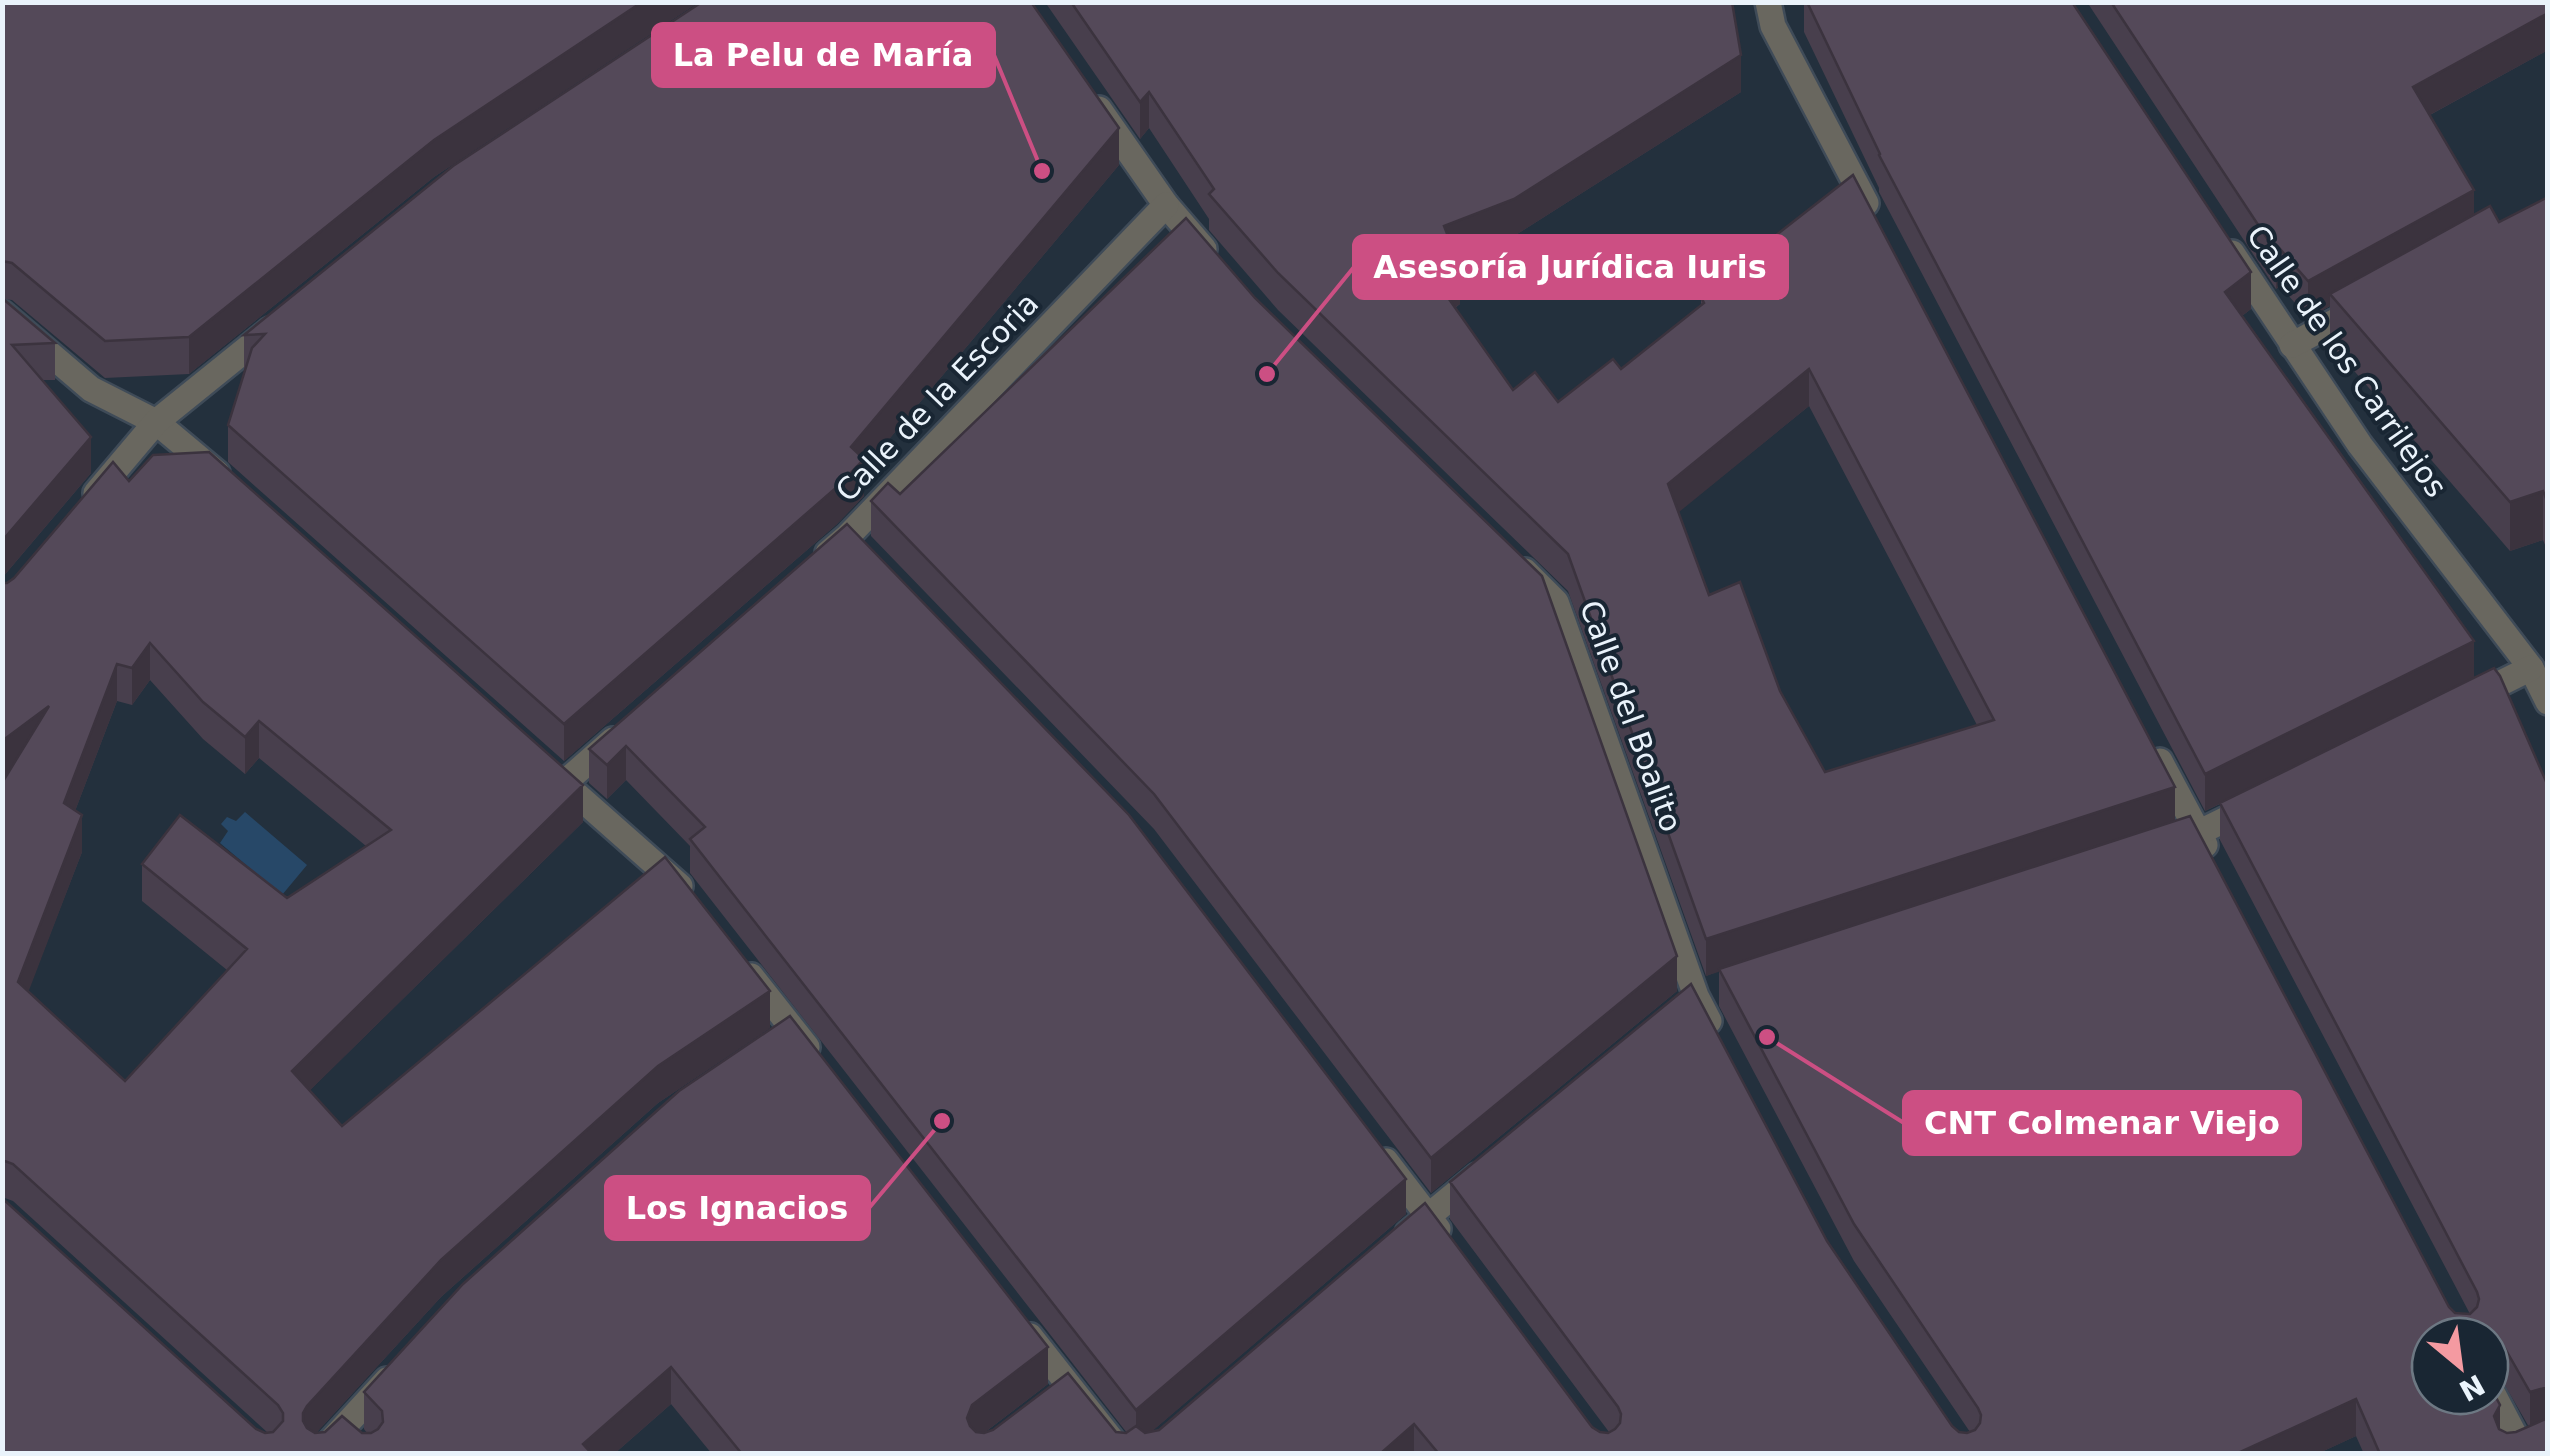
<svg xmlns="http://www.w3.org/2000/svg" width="2550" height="1456" viewBox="0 0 2550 1456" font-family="'DejaVu Sans',sans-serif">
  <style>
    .water { fill: #274868 }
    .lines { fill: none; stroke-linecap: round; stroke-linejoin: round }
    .minor-casing { stroke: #3f4b58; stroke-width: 30 }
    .minor { stroke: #69675f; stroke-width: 25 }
    .wall { fill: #483f4d; fill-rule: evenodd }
    .shaded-wall { fill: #3b333e }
    .building { fill: #544959; stroke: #3b333e; stroke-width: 2.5; fill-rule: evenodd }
    .labels { text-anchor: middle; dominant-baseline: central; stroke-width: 8; stroke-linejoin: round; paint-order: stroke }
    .street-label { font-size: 30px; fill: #eaf3fb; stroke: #192633 }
    .leader { fill: none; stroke: #cc4f83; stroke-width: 4 }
    .callout-dot { fill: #cc4f83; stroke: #192633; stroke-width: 4 }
    .callout { fill: #cc4f83; stroke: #cc4f83; stroke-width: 4 }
    .callout-label { font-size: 32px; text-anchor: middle; font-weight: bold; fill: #fff }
  </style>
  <rect width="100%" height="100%" fill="#23303d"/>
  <!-- water -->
  <path class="water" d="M 245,812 L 307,865 L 282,895 L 220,843 L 228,831 L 221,824 L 227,817 L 236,821 Z"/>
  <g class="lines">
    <!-- minor casing -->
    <g class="minor-casing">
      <g id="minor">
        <path d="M 1768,2 L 1773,26 L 1866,203"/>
        <path d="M 1099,109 L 1166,205 L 1204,249"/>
        <path d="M 2232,253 L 2360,445 L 2531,668 L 2548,702"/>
        <path d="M 2,313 L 91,389 L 156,422 L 217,473"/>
        <path d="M 2292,345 L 2358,309"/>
        <path d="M 96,493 L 156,422 L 270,330"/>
        <path d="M 828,553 L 848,536 L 1166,205"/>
        <path d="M 1525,571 L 1556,602 L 1696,996 L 1709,1021"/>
        <path d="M 2475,696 L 2531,668"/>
        <path d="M 2160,761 L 2205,845"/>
        <path d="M 560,780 L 680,886"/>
        <path d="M 564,783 L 613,740"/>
        <path d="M 2168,842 L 2198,833 L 2251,807"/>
        <path d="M 751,976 L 807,1047"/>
        <path d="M 1386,1161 L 1438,1229"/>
        <path d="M 1408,1233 L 1477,1176"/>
        <path d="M 1030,1336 L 1123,1454"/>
        <path d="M 2490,1388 L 2522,1449"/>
        <path d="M 319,1454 L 387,1380"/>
      </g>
    </g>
    <!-- minor -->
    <use href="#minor" class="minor"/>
  </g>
  <!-- wall -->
  <g class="wall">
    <path d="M 2,2 L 699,2 L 434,177 L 189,374 L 105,378 L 12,300 L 4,299 L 55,343 L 55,380 L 43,380 L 91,473 L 2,578 Z"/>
    <path d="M 1045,2 L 1732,2 L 1741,92 L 1514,236 L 1456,258 L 1460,304 L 1455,308 L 1513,390 L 1558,402 L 1621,369 L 1701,305 L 1701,297 L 1752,254 L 2175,821 L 2449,1307 L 2455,1313 L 2470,1314 L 2220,840 L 2220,804 L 2205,811 L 1879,192 L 1879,188 L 1804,32 L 1804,2 L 2072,2 L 2251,309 L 2242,316 L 2474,677 L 2548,1454 L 2364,1454 L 2356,1436 L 2317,1454 L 712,1454 L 671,1404 L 614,1454 L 2,1454 L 256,1429 L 265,1433 L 268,1433 L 13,1201 L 2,1197 L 2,783 L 8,774 L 2,778 L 2,583 L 7,583 L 14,578 L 129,481 L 583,822 L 310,1090 L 342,1126 L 770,1028 L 658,1103 L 441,1297 L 317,1432 L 367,1433 L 364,1429 L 364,1392 L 463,1284 L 1048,1384 L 984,1433 L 1127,1433 L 690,873 L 690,846 L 626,780 L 607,799 L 589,783 L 589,749 L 847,524 L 1406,1214 L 1152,1431 L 1159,1430 L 1425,1203 L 1592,1427 L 1600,1432 L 1609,1432 L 1450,1219 L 1450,1182 L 1827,1241 L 1952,1426 L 1959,1432 L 1970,1432 L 1854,1261 L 1719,1006 L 1719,971 L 1706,976 L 1568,591 L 1278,310 L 1209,230 L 1209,219 L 1149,128 L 1140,139 ZM 1809,406 L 1977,725 L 1825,772 L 1780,691 L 1709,595 L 1678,512 ZM 150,680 L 203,739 L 245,774 L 259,758 L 366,846 L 287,898 L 142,864 L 142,901 L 227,970 L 125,1081 L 28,991 L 82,852 L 75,811 L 117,701 L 132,705 ZM 2430,1336 L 2490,1336 L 2490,1372 L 2499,1375 L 2529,1427 L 2516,1432 L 2507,1433 L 2500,1429 Z"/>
    <path d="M 2087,2 L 2548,2 L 2548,50 L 2430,115 L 2474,215 L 2499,222 L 2548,197 L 2548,552 L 2543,540 L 2510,551 L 2330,343 L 2330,306 L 2308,318 L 2280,286 L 2276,289 Z"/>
    <path d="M 1119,165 L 864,469 L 864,496 L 837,524 L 564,761 L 228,462 L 228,425 L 244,372 L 244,335 Z"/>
    <path d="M 1255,298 L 1677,991 L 1431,1193 L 1154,829 L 871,536 L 871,501 L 900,494 Z"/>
  </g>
  <!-- shaded-wall -->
  <g class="shaded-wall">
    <path d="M 642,2 L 699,2 L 434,177 L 189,374 L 189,337 L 434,140 Z"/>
    <path d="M 2548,13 L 2548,50 L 2413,124 L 2413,87 Z"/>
    <path d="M 1741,55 L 1741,92 L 1514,236 L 1444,263 L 1444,226 Z"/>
    <path d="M 1149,92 L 1149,128 L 1140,139 L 1140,102 Z"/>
    <path d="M 1119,128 L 1119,165 L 864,469 L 864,496 L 837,524 L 564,761 L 564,724 L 851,447 Z"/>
    <path d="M 2474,190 L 2474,227 L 2330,294 L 2330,306 L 2308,318 L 2308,281 Z"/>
    <path d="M 2280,249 L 2280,286 L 2276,289 L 2276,252 Z"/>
    <path d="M 1460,267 L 1460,304 L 1437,319 L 1437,282 Z"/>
    <path d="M 2251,272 L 2251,309 L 2225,329 L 2225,292 Z"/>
    <path d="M 1809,369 L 1809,406 L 1668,521 L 1668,484 Z"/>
    <path d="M 91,437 L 91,473 L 2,578 L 2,541 Z"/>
    <path d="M 2543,491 L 2543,540 L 2510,551 L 2510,502 Z"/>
    <path d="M 2474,641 L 2474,678 L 2205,811 L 2205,774 Z"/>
    <path d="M 150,643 L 150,680 L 132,705 L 132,668 Z"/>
    <path d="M 117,664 L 117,701 L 64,840 L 64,803 Z"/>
    <path d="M 49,706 L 49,743 L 2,778 L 2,741 Z"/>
    <path d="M 259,721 L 259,758 L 245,774 L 245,737 Z"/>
    <path d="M 626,746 L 626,780 L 607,799 L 607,765 Z"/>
    <path d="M 583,785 L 583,822 L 292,1108 L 292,1071 Z"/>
    <path d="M 2175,787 L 2175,823 L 1706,976 L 1706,939 Z"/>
    <path d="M 82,815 L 82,852 L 18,1019 L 18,982 Z"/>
    <path d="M 1677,956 L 1677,991 L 1431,1193 L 1431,1158 Z"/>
    <path d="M 770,991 L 770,1028 L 658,1103 L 441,1297 L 307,1443 L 303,1450 L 303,1413 L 307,1406 L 441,1260 L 658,1066 Z"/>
    <path d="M 1406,1179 L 1406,1214 L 1136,1445 L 1136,1410 Z"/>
    <path d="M 1048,1347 L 1048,1384 L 972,1442 L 967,1418 L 972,1405 Z"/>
    <path d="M 671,1367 L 671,1404 L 614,1454 L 583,1454 L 583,1444 Z"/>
    <path d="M 2548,1387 L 2548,1423 L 2530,1429 L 2530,1392 Z"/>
    <path d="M 2356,1399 L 2356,1436 L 2317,1454 L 2236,1454 Z"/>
    <path d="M 2500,1405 L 2500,1442 L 2494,1416 Z"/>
    <path d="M 1414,1424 L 1414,1454 L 1380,1454 Z"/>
  </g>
  <!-- building -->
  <g class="building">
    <path d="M 2,2 L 642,2 L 434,140 L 189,337 L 105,341 L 12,263 L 2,261 Z"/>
    <path d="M 702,2 L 1031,2 L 1119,128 L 851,447 L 864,459 L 837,487 L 564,724 L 228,425 L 252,348 L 265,334 L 244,335 L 453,166 Z"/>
    <path d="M 1071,2 L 1732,2 L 1741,55 L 1514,199 L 1444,226 L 1460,267 L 1437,282 L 1513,390 L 1535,372 L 1558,402 L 1613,359 L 1621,369 L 1704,303 L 1701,297 L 1752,254 L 1853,175 L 2175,787 L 1706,939 L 1568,554 L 1278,273 L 1209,194 L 1214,189 L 1149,92 L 1140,102 ZM 1809,369 L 1994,720 L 1825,772 L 1780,691 L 1740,582 L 1709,595 L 1668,484 Z"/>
    <path d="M 1807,2 L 2072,2 L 2251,272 L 2225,292 L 2474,641 L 2205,774 L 1879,155 L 1880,154 Z"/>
    <path d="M 2111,2 L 2548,2 L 2548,13 L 2413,87 L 2474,190 L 2308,281 L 2280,249 L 2276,252 Z"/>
    <path d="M 2548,197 L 2548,503 L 2543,491 L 2510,502 L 2330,294 L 2490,206 L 2499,222 Z"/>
    <path d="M 1186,218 L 1255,298 L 1542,576 L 1677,956 L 1431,1158 L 1154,794 L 871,501 L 888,483 L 900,494 Z"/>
    <path d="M 2,298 L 55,343 L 12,345 L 91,437 L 2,541 Z"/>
    <path d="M 209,452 L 583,785 L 292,1071 L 342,1126 L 665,857 L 770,991 L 658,1066 L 441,1260 L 307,1406 L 303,1413 L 303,1421 L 307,1428 L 315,1433 L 325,1432 L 342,1416 L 362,1433 L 371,1433 L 378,1429 L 383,1422 L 382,1411 L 364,1392 L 463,1284 L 679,1091 L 790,1016 L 1048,1347 L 972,1405 L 967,1418 L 970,1426 L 976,1432 L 984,1433 L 993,1430 L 1068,1373 L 1116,1432 L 1126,1433 L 1136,1426 L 1145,1433 L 1159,1430 L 1425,1203 L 1592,1427 L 1600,1432 L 1608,1433 L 1615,1429 L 1620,1423 L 1621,1414 L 1618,1407 L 1450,1182 L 1691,984 L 1827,1241 L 1952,1426 L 1959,1432 L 1967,1433 L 1975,1430 L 1980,1423 L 1981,1415 L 1978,1408 L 1854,1224 L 1719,969 L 2190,816 L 2449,1307 L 2455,1313 L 2470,1314 L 2477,1307 L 2479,1299 L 2477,1292 L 2220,803 L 2494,668 L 2500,676 L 2548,786 L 2548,1387 L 2530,1392 L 2499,1338 L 2490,1335 L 2430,1336 L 2430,1396 L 2490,1396 L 2490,1386 L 2500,1405 L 2494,1416 L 2499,1429 L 2507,1433 L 2516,1432 L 2548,1418 L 2548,1454 L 2380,1454 L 2356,1399 L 2236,1454 L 1439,1454 L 1414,1424 L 1380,1454 L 742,1454 L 671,1367 L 583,1444 L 592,1454 L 2,1454 L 2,1198 L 256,1429 L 265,1433 L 273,1432 L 283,1421 L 283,1413 L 278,1405 L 13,1164 L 2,1160 L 2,783 L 49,706 L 2,741 L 2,583 L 7,583 L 14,578 L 113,462 L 129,481 L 153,455 ZM 150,643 L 203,702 L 245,737 L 259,721 L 391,830 L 287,898 L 180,815 L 142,864 L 247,949 L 125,1081 L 18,982 L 82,815 L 64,803 L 117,664 L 132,668 Z"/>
    <path d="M 847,524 L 1129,815 L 1406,1179 L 1136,1410 L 690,839 L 705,827 L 626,746 L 607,765 L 589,749 Z"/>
  </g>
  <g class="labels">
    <!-- street labels -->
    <g class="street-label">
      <text transform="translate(2347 361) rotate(55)">Calle de los Carrilejos</text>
      <text transform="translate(937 397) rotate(-46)">Calle de la Escoria</text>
      <text transform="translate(1631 716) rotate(70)">Calle del Boalito</text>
    </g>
  </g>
  <!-- callouts -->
  <path class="leader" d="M1042 171L994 55M1267 374L1354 267M1767 1037L1904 1123M942 1121L869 1208"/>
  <g class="callout-dot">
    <circle cx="1042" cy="171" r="10"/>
    <circle cx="1267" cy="374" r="10"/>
    <circle cx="1767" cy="1037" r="10"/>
    <circle cx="942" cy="1121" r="10"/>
  </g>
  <g class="callout">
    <rect x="653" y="24" width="341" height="62" rx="10"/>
    <rect x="1354" y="236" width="433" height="62" rx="10"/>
    <rect x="1904" y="1092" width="396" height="62" rx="10"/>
    <rect x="606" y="1177" width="263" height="62" rx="10"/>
  </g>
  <g class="callout-label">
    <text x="823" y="66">La Pelu de María</text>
    <text x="1570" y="278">Asesoría Jurídica Iuris</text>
    <text x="2102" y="1134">CNT Colmenar Viejo</text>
    <text x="737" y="1219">Los Ignacios</text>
  </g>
  <!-- border -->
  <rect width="2550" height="1456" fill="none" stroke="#eaf3fb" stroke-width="10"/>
  <!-- north arrow -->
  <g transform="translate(2460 1366) rotate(151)"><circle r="48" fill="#192633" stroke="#6d7883" stroke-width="2.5"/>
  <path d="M0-8L18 38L0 25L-18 38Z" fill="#f49aa1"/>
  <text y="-15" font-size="28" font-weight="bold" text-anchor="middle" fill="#eaf3fb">N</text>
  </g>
</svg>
